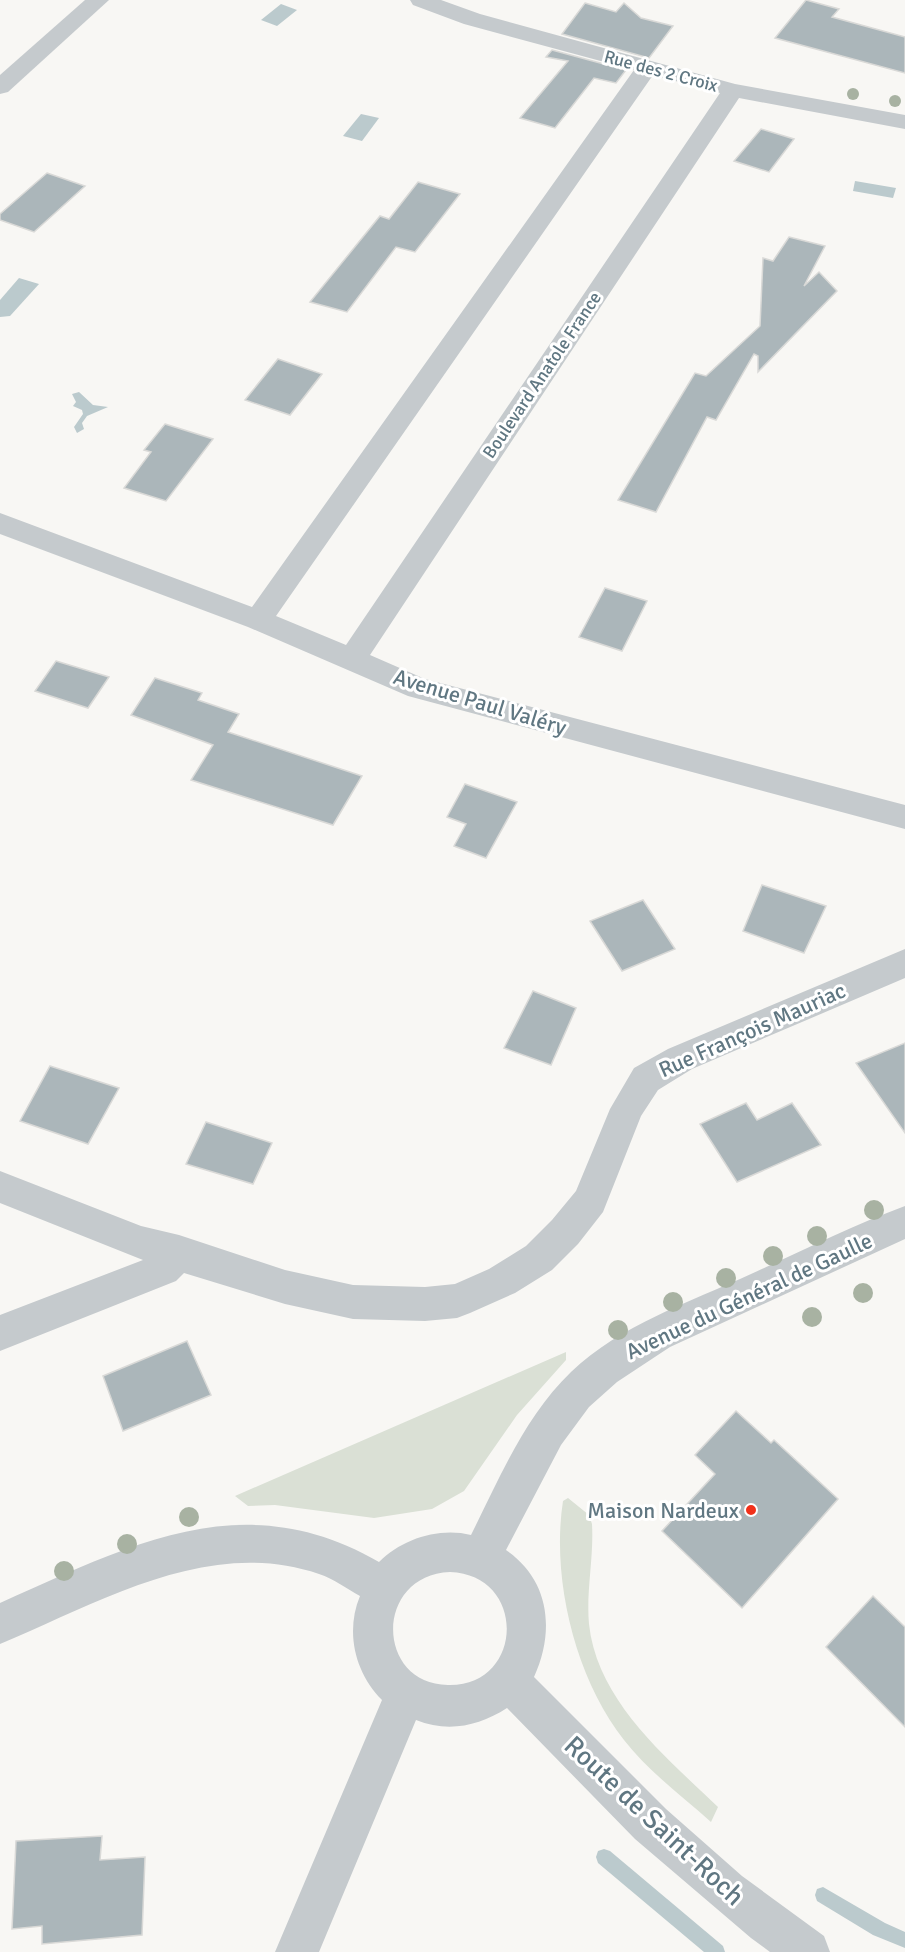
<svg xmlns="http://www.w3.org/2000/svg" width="905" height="1952" viewBox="0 0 905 1952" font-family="Signika,sans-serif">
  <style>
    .green { fill: #dae0d5 }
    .water { fill: #bbcacd }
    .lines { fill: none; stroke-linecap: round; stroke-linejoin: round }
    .stream { fill: #bbcacd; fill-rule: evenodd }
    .building { fill: #abb6ba; stroke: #d9d9d7; stroke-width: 1.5 }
    .minor { fill: #c5cacd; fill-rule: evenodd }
    .tree { fill: #a8b2a2 }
    .poi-dot { fill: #f1311b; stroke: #fff; stroke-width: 2 }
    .labels { text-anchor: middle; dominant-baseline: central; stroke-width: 6; stroke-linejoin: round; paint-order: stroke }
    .far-street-label { font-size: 18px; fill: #607782; stroke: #fff }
    .street-label { font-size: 22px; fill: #607782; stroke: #fff }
    .poi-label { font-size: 22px; fill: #607782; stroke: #fff; text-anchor: end }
    .near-street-label { font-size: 27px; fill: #607782; stroke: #fff }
  </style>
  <rect width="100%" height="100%" fill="#f8f7f4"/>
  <!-- green -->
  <g class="green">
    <path d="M 566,1352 L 566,1360 L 517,1415 L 464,1491 L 432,1509 L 374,1518 L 275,1505 L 248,1506 L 235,1496 Z"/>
    <path d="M 568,1498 L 589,1515 L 592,1524 C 594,1557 586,1592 589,1624 C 597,1701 667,1758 718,1807 L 711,1822 C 682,1796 648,1771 624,1740 C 575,1678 551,1578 563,1501 Z"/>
  </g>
  <!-- water -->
  <g class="water">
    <path d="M 281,4 L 297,10 L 277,26 L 261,20 Z"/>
    <path d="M 361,114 L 379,118 L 362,141 L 343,136 Z"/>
    <path d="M 855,181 L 896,188 L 893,198 L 853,191 Z"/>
    <path d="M 19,278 L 39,284 L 10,316 L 0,317 L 0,300 Z"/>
    <path d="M 79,392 L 93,405 L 108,407 L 87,416 L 82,423 L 84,429 L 77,433 L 74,427 L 83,414 L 82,410 L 73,406 L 76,402 L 72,394 Z"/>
  </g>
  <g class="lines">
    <!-- stream -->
    <g class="stream">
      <path d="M 604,1849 L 610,1851 L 723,1946 L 725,1952 L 704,1952 L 598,1863 L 596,1857 L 598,1851 Z"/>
      <path d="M 823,1887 L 885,1923 L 905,1932 L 905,1948 L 873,1935 L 817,1901 L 815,1895 L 817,1889 Z"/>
    </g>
  </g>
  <!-- building -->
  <g class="building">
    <path d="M 806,0 L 839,9 L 832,17 L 905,37 L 905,73 L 775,38 Z"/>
    <path d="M 585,3 L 616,12 L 624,3 L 641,18 L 673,26 L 649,58 L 562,34 Z"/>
    <path d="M 552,50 L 626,70 L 616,83 L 594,78 L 555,128 L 520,118 L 568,61 L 546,57 Z"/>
    <path d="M 761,129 L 794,139 L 769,172 L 734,161 Z"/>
    <path d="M 47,173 L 85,186 L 34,232 L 0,220 L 0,214 Z"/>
    <path d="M 418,182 L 460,194 L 415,252 L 396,247 L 347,312 L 310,302 L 380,216 L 389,219 Z"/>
    <path d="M 789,237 L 825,246 L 804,286 L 819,272 L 837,291 L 758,372 L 758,356 L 754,354 L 716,420 L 707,417 L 656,512 L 618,500 L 695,373 L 706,376 L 760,326 L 763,258 L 773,261 Z"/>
    <path d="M 278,359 L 322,374 L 290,415 L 245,400 Z"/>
    <path d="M 165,424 L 213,439 L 166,501 L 124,488 L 151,452 L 144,450 Z"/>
    <path d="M 605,588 L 647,601 L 622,651 L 579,637 Z"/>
    <path d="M 56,661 L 109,677 L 88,708 L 35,691 Z"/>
    <path d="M 155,678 L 202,693 L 198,700 L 239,714 L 228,732 L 362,776 L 333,825 L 191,780 L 213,745 L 131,715 Z"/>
    <path d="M 465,784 L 517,802 L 486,858 L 454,846 L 466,824 L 447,817 Z"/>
    <path d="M 762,885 L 826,906 L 804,953 L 743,931 Z"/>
    <path d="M 643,900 L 675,949 L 622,971 L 590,921 Z"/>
    <path d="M 533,991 L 576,1008 L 551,1065 L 504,1048 Z"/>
    <path d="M 905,1043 L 905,1133 L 856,1063 Z"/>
    <path d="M 50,1066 L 119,1088 L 88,1144 L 20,1121 Z"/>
    <path d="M 746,1103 L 757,1120 L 792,1103 L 821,1145 L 737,1182 L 700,1124 Z"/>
    <path d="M 206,1122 L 272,1143 L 253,1184 L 186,1164 Z"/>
    <path d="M 187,1341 L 211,1395 L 123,1431 L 103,1376 Z"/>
    <path d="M 736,1411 L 771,1443 L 774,1440 L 838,1499 L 742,1608 L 662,1531 L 715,1474 L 695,1455 Z"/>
    <path d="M 873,1596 L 905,1627 L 905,1727 L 826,1647 Z"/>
    <path d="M 102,1836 L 100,1860 L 145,1857 L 142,1935 L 42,1944 L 42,1926 L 12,1929 L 16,1841 Z"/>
  </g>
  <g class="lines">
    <!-- minor -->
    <g class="minor">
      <path d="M 85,0 L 109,0 L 8,92 L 0,94 L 0,75 Z"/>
      <path d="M 410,0 L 441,0 L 480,14 L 735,84 L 905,115 L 905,129 L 739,98 L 370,655 L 425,679 L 905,805 L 905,829 L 408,696 L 248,627 L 0,534 L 0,513 L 252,607 L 634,70 L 464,24 L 413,5 ZM 653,75 L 720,93 L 346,645 L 276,616 Z"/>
      <path d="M 905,949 L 905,978 L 692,1069 L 658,1090 L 641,1116 L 603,1212 L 578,1244 L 552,1270 L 515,1293 L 470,1313 L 457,1318 L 425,1321 L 353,1319 L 285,1304 L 184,1273 L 176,1281 L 0,1351 L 0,1315 L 143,1260 L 0,1203 L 0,1171 L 141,1226 L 179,1235 L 285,1270 L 353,1285 L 425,1287 L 455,1284 L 489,1269 L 526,1246 L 552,1220 L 576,1191 L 610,1109 L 634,1068 L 668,1049 Z"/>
      <path d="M 905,1206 L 905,1239 L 670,1347 L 617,1382 L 589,1407 L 561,1445 L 506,1550 C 550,1580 555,1631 534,1677 L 666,1809 L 742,1876 L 824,1936 L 830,1952 L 770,1952 L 751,1938 L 635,1839 L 507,1708 C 479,1726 448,1733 416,1720 L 319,1952 L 275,1952 L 382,1700 C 355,1673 345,1632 360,1596 C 347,1589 334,1579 319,1574 C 208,1536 99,1603 0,1644 L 0,1603 C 129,1546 243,1483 379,1562 C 402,1539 439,1527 471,1535 C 499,1479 525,1416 571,1372 C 620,1325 690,1302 751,1274 C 802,1251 853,1225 905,1206 ZM 450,1572 C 528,1575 524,1687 448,1685 C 375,1684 374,1575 450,1572 Z"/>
    </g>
  </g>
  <!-- trees -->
  <g class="tree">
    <circle cx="853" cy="94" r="6"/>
    <circle cx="895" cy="101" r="6"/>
    <circle cx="874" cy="1210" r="10"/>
    <circle cx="817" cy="1236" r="10"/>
    <circle cx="773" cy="1256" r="10"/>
    <circle cx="726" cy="1278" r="10"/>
    <circle cx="863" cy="1293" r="10"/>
    <circle cx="673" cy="1302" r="10"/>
    <circle cx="812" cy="1317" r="10"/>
    <circle cx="618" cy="1330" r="10"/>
    <circle cx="189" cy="1517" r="10"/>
    <circle cx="127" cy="1544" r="10"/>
    <circle cx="64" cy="1571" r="10"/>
  </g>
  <!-- markers -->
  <circle class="poi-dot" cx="751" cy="1510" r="6"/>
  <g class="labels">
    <!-- far-street labels -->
    <g class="far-street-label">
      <text transform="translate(661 71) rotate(15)">Rue des 2 Croix</text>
      <text transform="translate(542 375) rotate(-56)">Boulevard Anatole France</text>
    </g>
    <!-- street labels -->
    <g class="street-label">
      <text transform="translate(480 702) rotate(17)">Avenue Paul Valéry</text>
      <text transform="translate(752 1030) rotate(-24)">Rue François Mauriac</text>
      <text transform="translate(749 1296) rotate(-25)">Avenue du Général de Gaulle</text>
    </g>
    <!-- poi labels -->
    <g class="poi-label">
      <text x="739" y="1510">Maison Nardeux</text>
    </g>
    <!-- near-street labels -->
    <g class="near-street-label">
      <text transform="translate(654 1821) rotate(43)">Route de Saint-Roch</text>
    </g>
  </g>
</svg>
